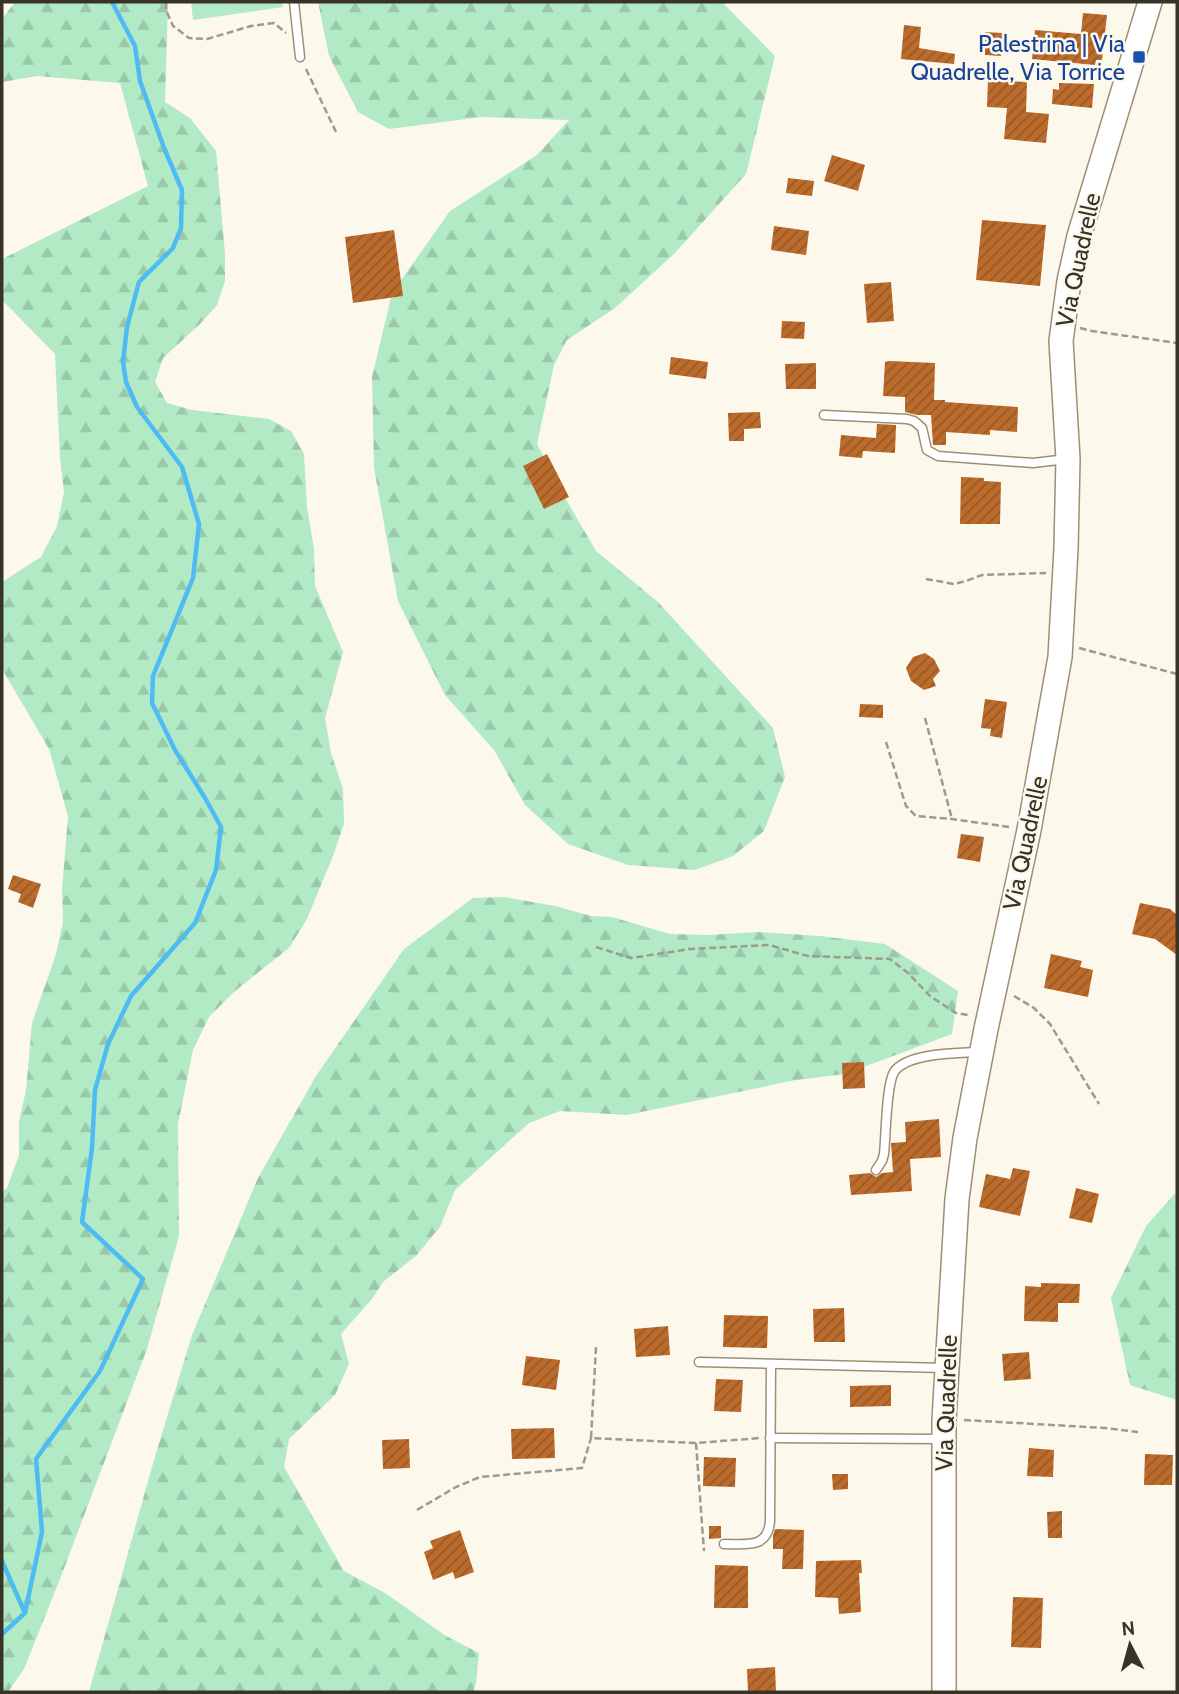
<svg xmlns="http://www.w3.org/2000/svg" width="1179" height="1694" viewBox="0 0 1179 1694" font-family="Cabin,sans-serif">
  <style>
    .grass { fill: #b2eac5 }
    .forest { fill: url(#forest-firs) }
    .lines { fill: none; stroke-linecap: round; stroke-linejoin: round }
    .stream { stroke: #4ebbf3; stroke-width: 4.5 }
    .building { fill: url(#building-hatch) }
    .lane-casing { stroke: #9c9074; stroke-width: 11 }
    .secondary-casing { stroke: #9c9074; stroke-width: 26 }
    .path { stroke: #9f9a8e; stroke-width: 2.5; stroke-dasharray: 7 3.5; stroke-linecap: butt }
    .lane { stroke: #fff; stroke-width: 8 }
    .secondary { stroke: #fff; stroke-width: 23 }
    .transit-dot { fill: #1a4fb4; stroke: #fdf8ec; stroke-width: 2.5 }
    .labels { text-anchor: middle; dominant-baseline: central; stroke-width: 5; stroke-linejoin: round; paint-order: stroke }
    .transit-label { font-size: 24px; fill: #164399; stroke: #fdf8ec; text-anchor: end }
    .street-label { font-size: 24px; fill: #383327; stroke: #fdf8ec }
  </style>
  <defs>
    <pattern id="forest-firs" width="22" height="20" patternUnits="userSpaceOnUse" patternTransform="scale(1.75)"><rect width="22" height="20" fill="#b2eac5"/><path d="M5 1l3.5 6h-7zM16 11l3.5 6h-7z" fill="#9ac9a9"/></pattern>
    <pattern id="building-hatch" width="6" height="6" patternUnits="userSpaceOnUse" patternTransform="scale(1.75)"><rect width="6" height="6" fill="#bb6b2c"/><path d="M-1 1l2-2M0 6l6-6M5 7l2-2" fill="none" stroke="#995926"/></pattern>
  </defs>
  <rect width="100%" height="100%" fill="#fdf8ec"/>
  <!-- grass -->
  <path class="grass" d="M 191,2 L 282,2 L 283,7 L 193,20 Z"/>
  <!-- forest -->
  <g class="forest">
    <path d="M 15,2 L 168,2 L 165,102 L 190,118 L 216,151 L 225,254 L 225,281 L 217,305 L 200,324 L 163,358 L 155,382 L 167,403 L 192,410 L 269,419 L 291,431 L 304,454 L 307,507 L 314,549 L 315,586 L 343,652 L 325,718 L 331,753 L 343,789 L 344,824 L 333,856 L 307,919 L 289,948 L 235,991 L 209,1017 L 193,1050 L 178,1124 L 179,1236 L 147,1349 L 60,1579 L 24,1669 L 8,1692 L 2,1692 L 2,1191 L 7,1188 L 19,1155 L 19,1122 L 26,1090 L 32,1023 L 56,954 L 63,922 L 62,889 L 68,816 L 49,749 L 2,669 L 2,582 L 41,557 L 57,526 L 64,492 L 60,459 L 55,354 L 2,300 L 2,259 L 148,186 L 120,83 L 37,76 L 2,82 L 2,19 Z"/>
    <path d="M 318,2 L 722,2 L 775,56 L 746,174 L 675,253 L 615,308 L 567,340 L 554,365 L 537,444 L 564,496 L 596,551 L 658,602 L 773,728 L 785,777 L 764,831 L 733,856 L 695,870 L 628,865 L 568,844 L 525,805 L 494,750 L 445,695 L 398,601 L 374,468 L 372,377 L 392,293 L 450,211 L 537,155 L 569,120 L 481,117 L 389,129 L 358,112 L 329,56 Z"/>
    <path d="M 504,897 L 555,906 L 591,916 L 612,917 L 670,934 L 708,935 L 758,932 L 820,936 L 885,944 L 958,991 L 952,1034 L 845,1074 L 796,1080 L 627,1115 L 560,1111 L 529,1123 L 455,1190 L 440,1227 L 416,1256 L 383,1282 L 372,1299 L 341,1334 L 349,1364 L 335,1395 L 289,1439 L 284,1467 L 344,1571 L 385,1593 L 446,1636 L 479,1653 L 476,1683 L 473,1692 L 89,1692 L 154,1460 L 192,1335 L 258,1178 L 316,1076 L 404,949 L 473,898 Z"/>
    <path d="M 1177,1191 L 1177,1400 L 1130,1385 L 1111,1298 L 1146,1226 Z"/>
  </g>
  <g class="lines">
    <!-- stream -->
    <g class="stream">
      <path d="M 2,1561 L 24,1611"/>
      <path d="M 2,1634 L 25,1613 L 42,1532 L 36,1459 L 100,1371 L 143,1279 L 82,1222 L 92,1148 L 95,1090 L 108,1044 L 131,996 L 195,923 L 216,870 L 221,827 L 205,798 L 175,750 L 152,703 L 153,676 L 193,578 L 199,524 L 182,467 L 137,407 L 126,382 L 123,362 L 127,327 L 139,282 L 173,248 L 181,228 L 182,190 L 164,148 L 140,81 L 135,46 L 112,2"/>
    </g>
  </g>
  <!-- building -->
  <g class="building">
    <path d="M 1083,13 L 1107,15 L 1102,60 L 1096,60 L 1095,65 L 1032,59 L 1035,30 L 1081,34 Z"/>
    <path d="M 904,25 L 921,27 L 919,48 L 955,54 L 954,64 L 901,59 Z"/>
    <path d="M 985,32 L 1002,33 L 1001,56 L 985,55 Z"/>
    <path d="M 988,80 L 1027,82 L 1026,112 L 1049,114 L 1046,143 L 1004,139 L 1007,108 L 987,107 Z"/>
    <path d="M 1059,83 L 1094,84 L 1092,108 L 1052,104 L 1053,89 L 1059,90 Z"/>
    <path d="M 832,155 L 865,165 L 858,191 L 824,181 Z"/>
    <path d="M 788,178 L 814,181 L 812,196 L 786,193 Z"/>
    <path d="M 982,220 L 1046,225 L 1040,286 L 976,280 Z"/>
    <path d="M 774,226 L 809,231 L 806,255 L 771,250 Z"/>
    <path d="M 394,230 L 403,296 L 353,303 L 345,237 Z"/>
    <path d="M 891,282 L 894,321 L 867,323 L 864,284 Z"/>
    <path d="M 782,321 L 805,322 L 804,339 L 781,338 Z"/>
    <path d="M 671,357 L 708,362 L 706,379 L 669,374 Z"/>
    <path d="M 889,361 L 935,363 L 934,400 L 945,400 L 945,402 L 1018,407 L 1017,432 L 990,430 L 990,435 L 946,432 L 946,445 L 933,445 L 931,415 L 917,415 L 905,412 L 905,397 L 883,396 L 885,362 Z"/>
    <path d="M 816,363 L 816,389 L 786,389 L 785,364 Z"/>
    <path d="M 760,412 L 761,428 L 744,429 L 744,441 L 729,441 L 728,413 Z"/>
    <path d="M 877,424 L 896,425 L 895,453 L 863,451 L 862,458 L 839,456 L 841,435 L 876,438 Z"/>
    <path d="M 547,454 L 569,497 L 544,509 L 523,466 Z"/>
    <path d="M 961,477 L 984,478 L 984,481 L 1001,482 L 1000,524 L 960,524 Z"/>
    <path d="M 925,653 L 934,659 L 940,671 L 933,679 L 936,686 L 924,690 L 911,681 L 906,668 L 913,657 Z"/>
    <path d="M 985,699 L 1007,702 L 1002,738 L 990,736 L 991,729 L 981,728 Z"/>
    <path d="M 860,704 L 883,705 L 883,718 L 859,717 Z"/>
    <path d="M 961,834 L 984,837 L 980,862 L 957,858 Z"/>
    <path d="M 13,875 L 41,884 L 33,908 L 18,902 L 21,894 L 8,889 Z"/>
    <path d="M 1140,903 L 1170,909 L 1177,915 L 1177,955 L 1155,939 L 1132,934 Z"/>
    <path d="M 1051,954 L 1082,961 L 1080,967 L 1093,970 L 1088,997 L 1044,988 Z"/>
    <path d="M 864,1062 L 865,1088 L 843,1089 L 842,1063 Z"/>
    <path d="M 939,1119 L 941,1157 L 910,1159 L 912,1191 L 851,1195 L 849,1175 L 870,1173 L 876,1177 L 882,1173 L 893,1172 L 891,1143 L 906,1142 L 905,1122 Z"/>
    <path d="M 1013,1168 L 1030,1171 L 1020,1216 L 979,1207 L 986,1174 L 1010,1179 Z"/>
    <path d="M 1076,1188 L 1099,1194 L 1092,1223 L 1069,1218 Z"/>
    <path d="M 1041,1283 L 1080,1284 L 1079,1303 L 1058,1303 L 1058,1322 L 1024,1321 L 1025,1286 L 1041,1287 Z"/>
    <path d="M 844,1308 L 845,1342 L 814,1342 L 813,1309 Z"/>
    <path d="M 724,1315 L 768,1316 L 767,1348 L 723,1347 Z"/>
    <path d="M 668,1326 L 670,1355 L 636,1357 L 634,1329 Z"/>
    <path d="M 1029,1352 L 1031,1379 L 1004,1381 L 1002,1354 Z"/>
    <path d="M 526,1356 L 560,1360 L 556,1390 L 522,1385 Z"/>
    <path d="M 716,1379 L 743,1380 L 741,1412 L 714,1411 Z"/>
    <path d="M 891,1385 L 891,1406 L 850,1407 L 850,1386 Z"/>
    <path d="M 554,1428 L 555,1458 L 512,1459 L 511,1429 Z"/>
    <path d="M 409,1439 L 410,1468 L 383,1469 L 382,1440 Z"/>
    <path d="M 1029,1448 L 1054,1450 L 1053,1477 L 1027,1476 Z"/>
    <path d="M 1145,1454 L 1173,1455 L 1172,1485 L 1144,1485 Z"/>
    <path d="M 704,1457 L 736,1458 L 735,1487 L 703,1486 Z"/>
    <path d="M 832,1474 L 848,1474 L 848,1489 L 833,1490 Z"/>
    <path d="M 1062,1511 L 1062,1538 L 1048,1538 L 1047,1512 Z"/>
    <path d="M 709,1526 L 721,1526 L 721,1538 L 709,1539 Z"/>
    <path d="M 775,1529 L 804,1530 L 803,1569 L 782,1569 L 783,1549 L 773,1549 L 773,1535 Z"/>
    <path d="M 460,1530 L 474,1572 L 455,1579 L 453,1572 L 433,1580 L 424,1552 L 433,1548 L 430,1541 Z"/>
    <path d="M 861,1560 L 862,1573 L 859,1573 L 861,1612 L 839,1614 L 838,1598 L 815,1597 L 816,1561 Z"/>
    <path d="M 715,1565 L 748,1566 L 748,1608 L 714,1608 Z"/>
    <path d="M 1013,1597 L 1043,1598 L 1041,1648 L 1011,1647 Z"/>
    <path d="M 775,1667 L 776,1692 L 748,1692 L 747,1669 Z"/>
  </g>
  <g class="lines">
    <!-- lane casing -->
    <g class="lane-casing">
      <g id="lane">
        <path d="M 294,2 L 300,57"/>
        <path d="M 824,415 L 907,419 L 914,421 L 922,428 L 927,450 L 938,456 L 1033,463 L 1067,459"/>
        <path d="M 876,1170 L 882,1161 L 884,1154 C 886,1136 886,1086 894,1072 C 907,1053 957,1053 978,1052"/>
        <path d="M 699,1362 L 944,1368"/>
        <path d="M 770,1438 L 941,1439"/>
        <path d="M 724,1544 C 746,1544 768,1549 770,1521 L 771,1364"/>
      </g>
    </g>
    <!-- secondary casing -->
    <g class="secondary-casing">
      <path id="secondary" d="M 944,1692 L 944,1420 L 957,1199 L 965,1138 L 986,1029 L 1029,830 L 1060,657 L 1066,549 L 1068,459 L 1061,341 L 1069,281 L 1079,236 L 1150,2"/>
    </g>
    <!-- path -->
    <g class="path">
      <path d="M 166,2 L 166,10 L 173,26 L 189,38 L 207,39 L 251,26 L 274,23 L 286,33"/>
      <path d="M 306,69 L 336,132"/>
      <path d="M 1080,328 L 1092,331 L 1177,343"/>
      <path d="M 926,579 L 954,584 L 966,581 L 982,575 L 1046,573"/>
      <path d="M 1079,648 L 1177,674"/>
      <path d="M 925,718 L 952,819"/>
      <path d="M 886,742 L 906,806 L 916,816 L 952,819 L 1009,827"/>
      <path d="M 596,947 L 631,958 L 690,949 L 769,945 L 808,956 L 890,959 L 908,973 L 930,996 L 956,1013 L 968,1015"/>
      <path d="M 1014,996 L 1034,1008 L 1050,1024 L 1099,1104"/>
      <path d="M 596,1347 L 591,1438 L 696,1443 L 760,1438"/>
      <path d="M 964,1420 L 1105,1428 L 1138,1432"/>
      <path d="M 696,1443 L 704,1551"/>
      <path d="M 417,1510 L 456,1487 L 480,1477 L 582,1468 L 591,1438"/>
    </g>
    <!-- lane -->
    <use href="#lane" class="lane"/>
    <!-- secondary -->
    <use href="#secondary" class="secondary"/>
  </g>
  <!-- markers -->
  <rect class="transit-dot" x="1132" y="50" width="14" height="14" rx="3.5"/>
  <g class="labels">
    <!-- transit labels -->
    <g class="transit-label">
      <text x="1125" y="43">Palestrina | Via<tspan x="1125" dy="28">Quadrelle, Via Torrice</tspan></text>
    </g>
    <!-- street labels -->
    <g class="street-label">
      <text transform="translate(1078 260) rotate(-78)">Via Quadrelle</text>
      <text transform="translate(1025 843) rotate(-78)">Via Quadrelle</text>
      <text transform="translate(946 1403) rotate(-88)">Via Quadrelle</text>
    </g>
  </g>
  <!-- border -->
  <rect width="1179" height="1694" fill="none" stroke="#383327" stroke-width="7"/>
  <!-- north arrow -->
  <g transform="translate(1130 1645) rotate(354)" stroke="#fdf8ec" stroke-width="5" paint-order="stroke">
  <path d="M0-5L12 26L0 18L-12 26Z" fill="#383327"/>
  <text y="-10" font-size="19" font-weight="bold" text-anchor="middle" fill="#383327">N</text>
  </g>
</svg>
